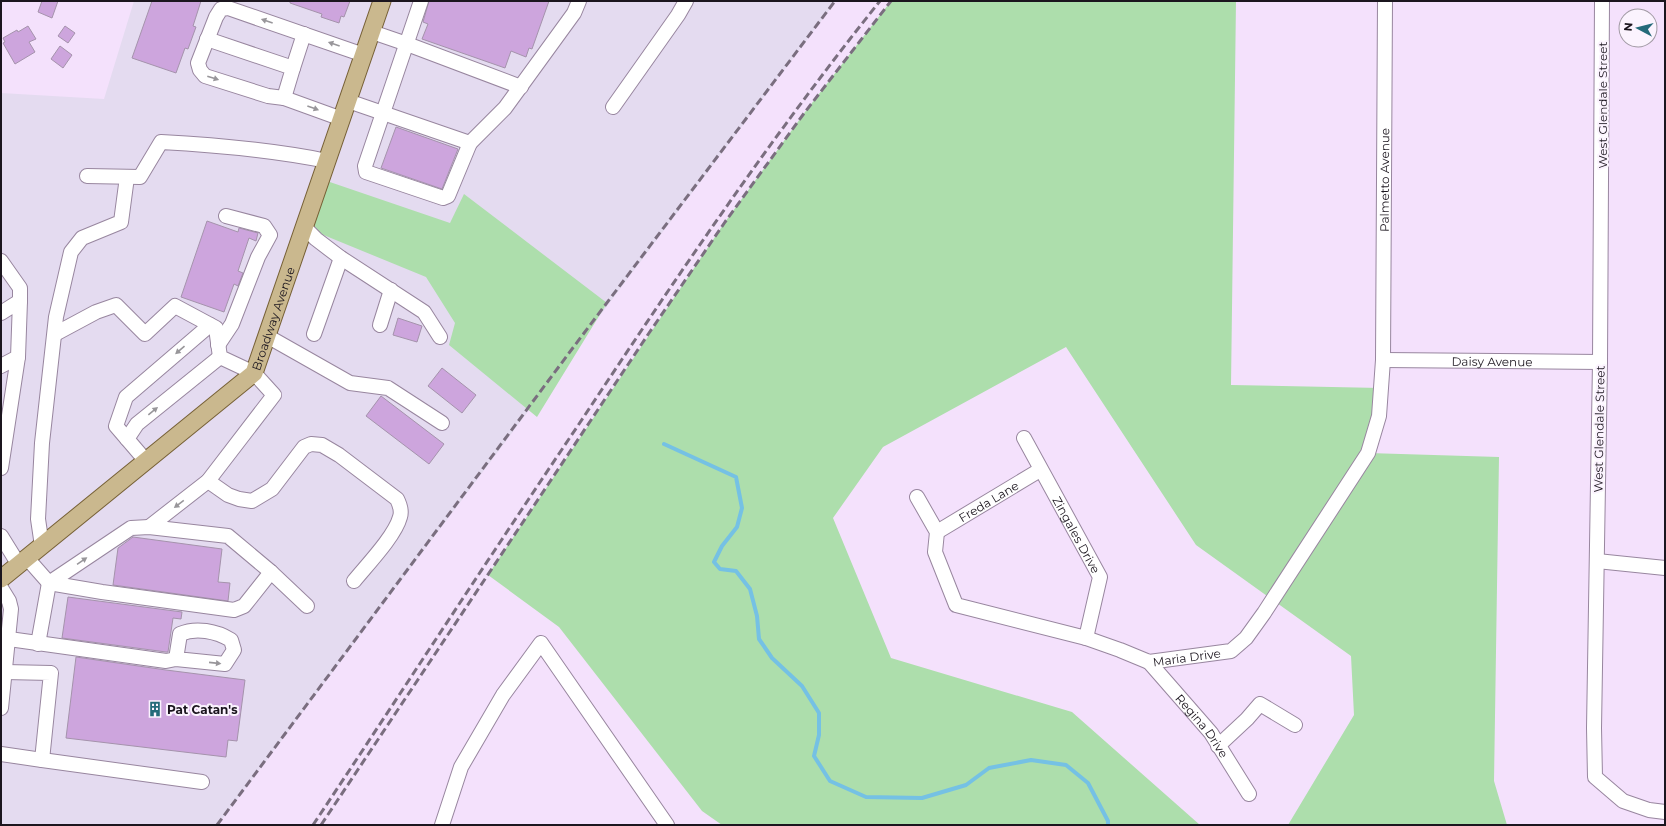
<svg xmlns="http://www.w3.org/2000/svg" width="1666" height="826" viewBox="0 0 1666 826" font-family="Montserrat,sans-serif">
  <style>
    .commercial { fill: #e4dbf0 }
    .green { fill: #addeac }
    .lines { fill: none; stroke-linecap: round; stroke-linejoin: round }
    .stream { stroke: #75c1e4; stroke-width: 4 }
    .building { fill: #cda5dd; stroke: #a593ac }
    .minor-casing { stroke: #98869f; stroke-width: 16 }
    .major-casing { stroke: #766036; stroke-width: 19 }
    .minor { stroke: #fff; stroke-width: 14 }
    .major { stroke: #cab88e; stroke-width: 17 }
    .rail { stroke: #7a6e7f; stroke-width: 3; stroke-dasharray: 8 4; stroke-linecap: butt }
    .oneway { fill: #98969a }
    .labels { text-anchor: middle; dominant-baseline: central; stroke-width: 4; stroke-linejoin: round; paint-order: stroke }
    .street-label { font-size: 12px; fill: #1b151e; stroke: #fbf3fe }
    .poi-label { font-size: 12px; font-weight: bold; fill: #1b151e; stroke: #fbf3fe; text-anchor: start }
  </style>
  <rect width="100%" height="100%" fill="#f4e1fc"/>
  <!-- commercial -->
  <path class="commercial" d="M 134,1 L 836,1 L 218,825 L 1,825 L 1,93 L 104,99 Z"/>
  <!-- green -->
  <g class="green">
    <path d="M 891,1 L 1236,1 L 1231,385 L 1381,388 L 1368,453 L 1499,457 L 1494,781 L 1507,825 L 1288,825 L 1354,715 L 1351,656 L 1196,545 L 1066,347 L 883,447 L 833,518 L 891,658 L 1072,712 L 1200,825 L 722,825 L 702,811 L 559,627 L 488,575 L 725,222 L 805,112 Z"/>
    <path d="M 321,179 L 450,223 L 464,194 L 607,303 L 537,417 L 449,345 L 455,323 L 426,277 L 304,227 Z"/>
  </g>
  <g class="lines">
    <!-- stream -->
    <path class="stream" d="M 664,444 L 736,477 L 742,508 L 737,527 L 722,546 L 714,562 L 720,569 L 736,571 L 750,589 L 757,616 L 759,639 L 772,658 L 802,686 L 819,713 L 819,735 L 814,756 L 830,781 L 866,797 L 922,798 L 966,785 L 989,768 L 1031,760 L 1066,765 L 1088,783 L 1108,821 L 1108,825"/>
  </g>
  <!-- building -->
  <g class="building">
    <path d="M 42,1 L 58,1 L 52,18 L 38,12 Z"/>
    <path d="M 152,1 L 201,1 L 193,26 L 196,27 L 188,49 L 185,48 L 176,73 L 132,58 Z"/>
    <path d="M 290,1 L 350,1 L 344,17 L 341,16 L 339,23 L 321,17 L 322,14 L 290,3 Z"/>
    <path d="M 429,1 L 549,1 L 532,49 L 529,48 L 526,57 L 511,51 L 505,68 L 422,39 L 428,24 L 423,22 Z"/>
    <path d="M 28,26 L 36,39 L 29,42 L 35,52 L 15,64 L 3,43 L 5,42 L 3,38 L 17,30 L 18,32 Z"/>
    <path d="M 65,26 L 75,33 L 68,43 L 58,36 Z"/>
    <path d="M 60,46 L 72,55 L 63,68 L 51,59 Z"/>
    <path d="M 396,127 L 458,149 L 442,189 L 381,168 Z"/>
    <path d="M 207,221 L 238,232 L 239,228 L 258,233 L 256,241 L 249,238 L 238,271 L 243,273 L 238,286 L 234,284 L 224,312 L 181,297 Z"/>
    <path d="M 398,318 L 422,326 L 417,342 L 393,335 Z"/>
    <path d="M 442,368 L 476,395 L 462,413 L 428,386 Z"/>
    <path d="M 381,396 L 444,444 L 429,464 L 366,416 Z"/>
    <path d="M 133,537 L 222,549 L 218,582 L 230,583 L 228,601 L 113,585 L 118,548 Z"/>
    <path d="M 68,597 L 182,612 L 181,619 L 173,618 L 168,652 L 166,652 L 62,638 Z"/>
    <path d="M 76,657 L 166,670 L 245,680 L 237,741 L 228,740 L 226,757 L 66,738 Z"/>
  </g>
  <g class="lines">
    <!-- minor casing -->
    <g class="minor-casing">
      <g id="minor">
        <path d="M 421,1 L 365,166 L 366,172 L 443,198 L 448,196 L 470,143"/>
        <path d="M 1602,1 L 1600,362 L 1594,728 L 1595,777 L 1623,801 L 1649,810 L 1665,812"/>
        <path d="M 372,32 L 407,44 L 521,87"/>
        <path d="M 207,39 L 293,68 L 284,98"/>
        <path d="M 293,68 L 304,34"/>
        <path d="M 348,101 L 470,143 L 505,108 L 574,13 L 579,1"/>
        <path d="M 613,107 L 678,15 L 686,1"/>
        <path d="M 342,119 L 284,98 L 268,96 L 205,76 L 200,70 L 198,63 L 216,17 L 221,9 L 228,8 L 364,55"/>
        <path d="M 87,176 L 140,177 L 161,142 C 216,145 273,150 327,161"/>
        <path d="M 304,227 L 316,239 L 341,258 L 424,312 L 440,337"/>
        <path d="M 1,261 L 20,288 L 20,301"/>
        <path d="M 1,313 L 20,301 L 18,357 L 1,366"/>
        <path d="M 380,325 L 391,290"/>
        <path d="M 55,334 L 96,312 L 116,305 L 145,334 L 175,306 L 216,328 L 220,357 L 254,373 L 274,395 L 208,481 L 149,527"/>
        <path d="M 314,334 L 341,258"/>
        <path d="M 267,336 L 350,383 L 388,388 L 442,423"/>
        <path d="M 218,345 L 232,324 L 258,257 L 270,235 L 264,226 L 226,216"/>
        <path id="s1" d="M 1383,360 L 1600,362"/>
        <path id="s2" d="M 1024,438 L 1100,577 L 1086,638"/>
        <path d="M 127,439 L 137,424 L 220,357"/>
        <path d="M 146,461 L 116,426 L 126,397 L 210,325"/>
        <path d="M 1,468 L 18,357"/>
        <path d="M 208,481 L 228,495 L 239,499 L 252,501 L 272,489 L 304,447 L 311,444 L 322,445 L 339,455 L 397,499 C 400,505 402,511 400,517 C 395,536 367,565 354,581"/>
        <path id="s3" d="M 917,497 L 937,532 L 935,552 L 956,605 L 1086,638 L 1120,650 L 1149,662 L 1231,651 L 1246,638 L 1264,613 L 1368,453 L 1379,416 L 1383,360 L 1385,1"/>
        <path id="s4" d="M 937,532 L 1040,470"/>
        <path d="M 1,536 L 19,565"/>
        <path d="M 42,546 L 38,519 L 42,443 L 56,317 L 71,252 L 82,238 L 121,222 L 127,177"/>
        <path d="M 27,558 L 49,583 L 102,592 L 234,610 L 244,606 L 271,572"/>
        <path d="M 1597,561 L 1665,568"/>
        <path d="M 1,588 L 9,601 L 11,609 L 1,708"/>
        <path d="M 9,639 L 166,661 L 176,659 L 225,664 L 234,650 L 231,640 C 216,631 196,627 180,634 L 176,659"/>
        <path d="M 38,644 L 49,583 L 131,528 L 149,527 L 228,536 L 271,572 L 307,606"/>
        <path id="s5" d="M 1149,662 L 1211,733 L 1249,794"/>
        <path d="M 1218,746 L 1247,719 L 1260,704 L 1295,725"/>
        <path d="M 1,754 L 42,760 L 51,673 L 5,672"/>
        <path d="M 42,760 L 202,782"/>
        <path d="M 442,825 L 461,767 L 503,695 L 541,643 L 667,825"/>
      </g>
    </g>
    <!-- major casing -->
    <g class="major-casing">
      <g id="major">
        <path id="s6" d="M 1,579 L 254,373 L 382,1"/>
      </g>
    </g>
    <!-- minor -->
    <use href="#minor" class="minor"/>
    <!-- major -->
    <use href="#major" class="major"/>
    <!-- rail -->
    <g class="rail">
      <path d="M 217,825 L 575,345 L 835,1"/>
      <path d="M 313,825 C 401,693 488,559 577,427 C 673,282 771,137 880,1"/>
      <path d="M 321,825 L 647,336 L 725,222 L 805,112 L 891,1"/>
    </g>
  </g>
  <!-- one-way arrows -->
  <defs><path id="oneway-solid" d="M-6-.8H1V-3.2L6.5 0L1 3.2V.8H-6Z"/></defs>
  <g class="oneway">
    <use href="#oneway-solid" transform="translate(267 21) rotate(-161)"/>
    <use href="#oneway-solid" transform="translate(334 44) rotate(-161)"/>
    <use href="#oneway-solid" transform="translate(213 78) rotate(18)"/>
    <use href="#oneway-solid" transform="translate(313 108) rotate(20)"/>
    <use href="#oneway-solid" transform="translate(180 350) rotate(139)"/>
    <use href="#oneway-solid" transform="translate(153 411) rotate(-39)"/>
    <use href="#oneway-solid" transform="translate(179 504) rotate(143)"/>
    <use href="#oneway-solid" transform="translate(82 561) rotate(-34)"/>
    <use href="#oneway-solid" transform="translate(215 663) rotate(6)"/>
  </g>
  <!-- icons -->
  <defs>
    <g id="building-bare" transform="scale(1.2)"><path d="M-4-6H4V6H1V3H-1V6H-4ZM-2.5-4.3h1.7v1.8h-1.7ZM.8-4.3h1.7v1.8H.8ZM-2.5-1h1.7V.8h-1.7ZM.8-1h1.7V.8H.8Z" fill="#256b7a" stroke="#fbf3fe" stroke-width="2.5" paint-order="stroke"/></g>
  </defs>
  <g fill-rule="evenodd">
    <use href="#building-bare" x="155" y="709"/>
  </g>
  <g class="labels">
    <!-- street labels -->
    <g class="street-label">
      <text transform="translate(1602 105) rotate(-90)">West Glendale Street</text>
      <text stroke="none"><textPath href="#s3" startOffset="918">Palmetto Avenue</textPath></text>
      <text stroke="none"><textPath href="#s6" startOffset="384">Broadway Avenue</textPath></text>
      <text stroke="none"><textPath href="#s1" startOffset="109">Daisy Avenue</textPath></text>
      <text transform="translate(1599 429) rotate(-89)">West Glendale Street</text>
      <text stroke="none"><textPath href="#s4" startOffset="60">Freda Lane</textPath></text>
      <text stroke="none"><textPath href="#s2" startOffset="110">Zingales Drive</textPath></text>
      <text stroke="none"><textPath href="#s3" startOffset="357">Maria Drive</textPath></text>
      <text stroke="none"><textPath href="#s5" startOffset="83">Regina Drive</textPath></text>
    </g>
    <!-- poi labels -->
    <g class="poi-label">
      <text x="167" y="709">Pat Catan's</text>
    </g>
  </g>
  <!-- border -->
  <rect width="1666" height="826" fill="none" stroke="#1b151e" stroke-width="4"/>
  <!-- north arrow -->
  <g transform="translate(1638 28) rotate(277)"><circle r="19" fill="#fbf3fe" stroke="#a19aa4"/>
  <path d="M0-3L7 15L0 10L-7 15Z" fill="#256b7a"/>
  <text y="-6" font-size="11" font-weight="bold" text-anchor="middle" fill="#1b151e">N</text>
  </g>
</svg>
